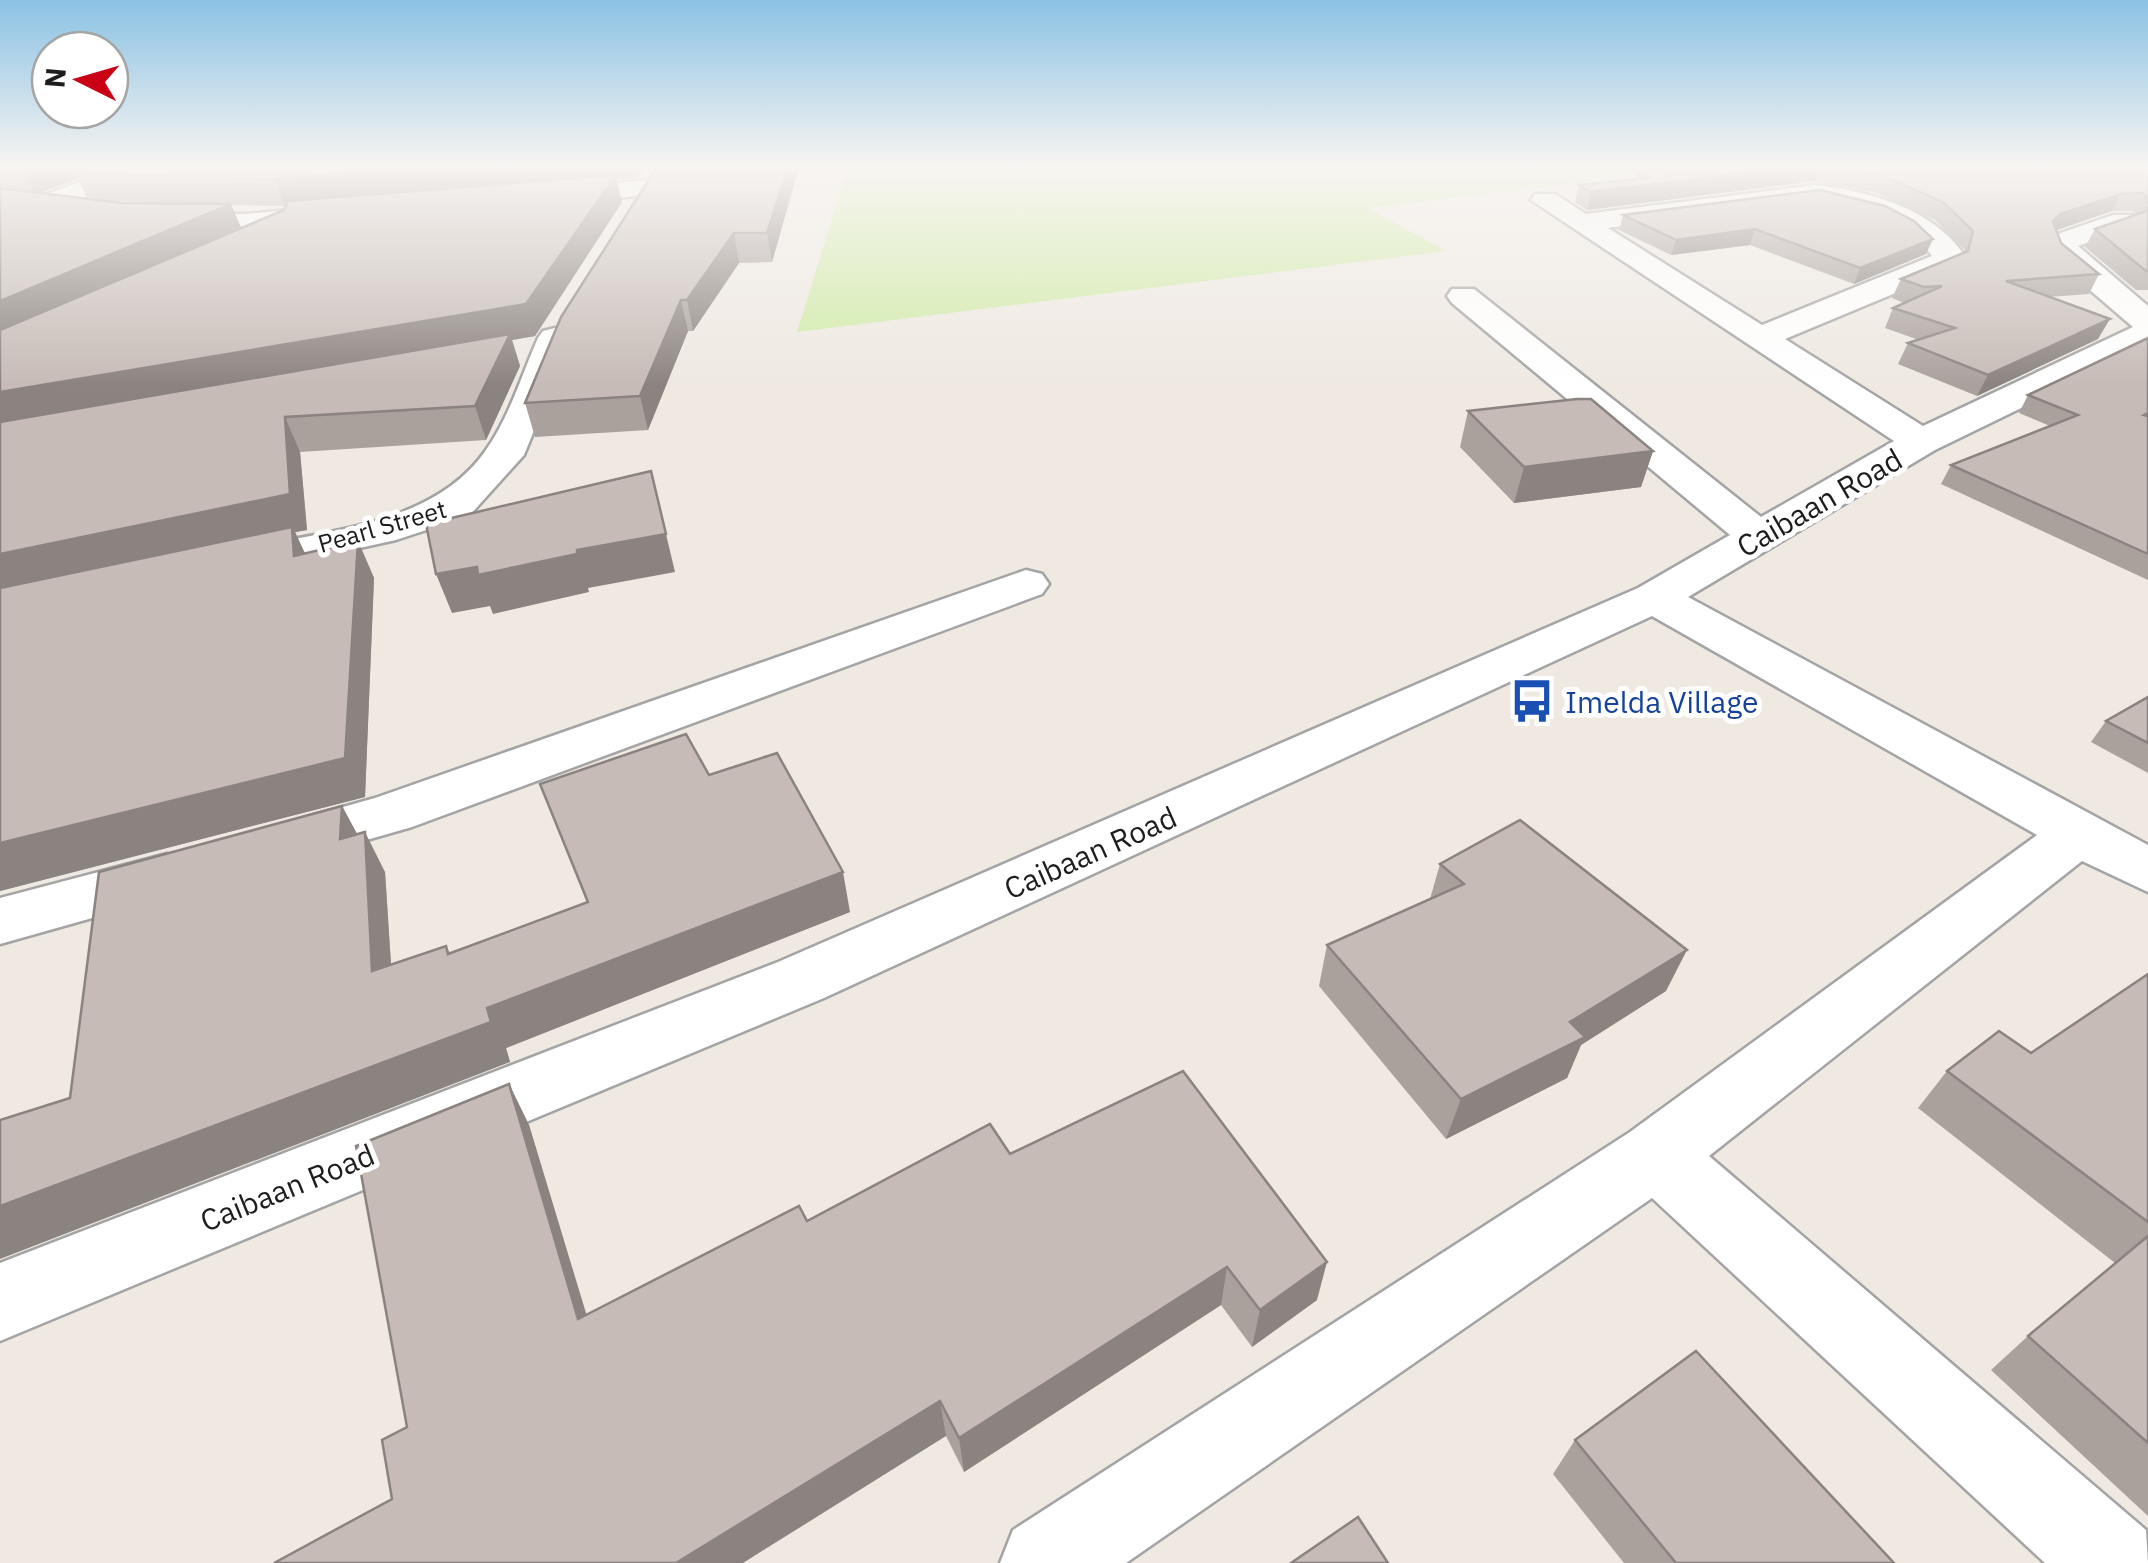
<svg xmlns="http://www.w3.org/2000/svg" width="2148" height="1563" viewBox="0 0 2148 1563" font-family="'IBM Plex Sans',sans-serif">
  <style>
    .grass { fill: #cfeba6 }
    .lines { fill: none; stroke-linecap: round; stroke-linejoin: round }
    .minor-casing { stroke: #a4a4a4; stroke-width: 5 }
    .minor { fill: #fff; fill-rule: evenodd }
    .wall { fill: #aaa19d; fill-rule: evenodd }
    .shaded-wall { fill: #8b837f }
    .building { fill: #c6bbb6; stroke: #8b837f; stroke-width: 2.5 }
    .labels { text-anchor: middle; dominant-baseline: central; stroke-width: 10; stroke-linejoin: round; paint-order: stroke }
    .far-street-label { font-size: 25px; fill: #1d1d1d; stroke: #fff }
    .street-label { font-size: 30px; fill: #1d1d1d; stroke: #fff }
    .transit-label { font-size: 30px; fill: #164399; stroke: #fff; text-anchor: start }
  </style>
  <rect width="100%" height="100%" fill="#efe9e2"/>
  <!-- grass -->
  <path class="grass" d="M 848,167 L 1705,167 L 1368,208 L 1446,251 L 797,332 Z"/>
  <g class="lines">
    <!-- minor casing -->
    <g class="minor-casing">
      <g id="minor">
        <path d="M 121,167 L 159,167 L 155,172 L 0,229 L 0,211 Z"/>
        <path d="M 649,180 L 658,182 L 662,188 L 658,194 L 543,205 L 529,197 L 543,189 Z"/>
        <path d="M 1815,185 C 1866,190 1931,208 1962,252 L 1958,267 L 1785,339 L 1923,426 L 2133,327 L 2054,259 L 2047,242 L 2052,236 L 2113,215 L 2133,215 L 2137,221 L 2133,227 L 2078,246 L 2148,306 L 2148,346 L 1935,450 L 1688,597 L 2148,845 L 2148,892 L 2082,861 L 1709,1156 L 2146,1530 L 2148,1563 L 2045,1563 L 1652,1198 L 1126,1563 L 1000,1563 L 1013,1530 L 1630,1132 L 2037,835 L 1652,616 L 824,998 L 0,1341 L 0,1263 L 778,962 L 1638,588 L 1730,535 L 1452,303 L 1447,296 L 1452,289 L 1474,289 L 1761,517 L 1894,441 L 1531,200 L 1535,194 L 1555,194 L 1586,214 ZM 1815,201 C 1856,206 1908,222 1932,256 L 1762,325 L 1608,228 Z"/>
        <path d="M 332,206 L 346,214 L 342,220 C 313,227 166,242 150,221 L 164,213 L 245,214 Z"/>
        <path d="M 555,328 L 567,331 L 572,338 L 524,455 L 469,516 L 396,540 L 228,577 L 212,573 L 206,564 L 212,555 C 302,532 429,533 486,450 C 509,418 522,374 538,338 L 543,331 Z"/>
        <path d="M 1026,570 L 1042,574 L 1049,584 L 1042,594 L 412,827 L 279,865 L 258,859 L 250,845 L 258,831 L 375,798 Z"/>
        <path d="M 167,854 L 188,861 L 197,876 L 188,891 L 0,944 L 0,898 Z"/>
      </g>
    </g>
    <!-- minor -->
    <use href="#minor" class="minor"/>
  </g>
  <!-- wall -->
  <g class="wall">
    <path d="M 0,167 L 646,167 L 638,177 L 616,179 L 622,202 L 535,336 L 512,340 L 520,366 L 486,440 L 300,452 L 307,530 L 295,532 L 305,553 L 358,541 L 374,578 L 365,797 L 0,891 ZM 78,179 L 87,198 L 39,193 ZM 111,201 L 186,203 L 122,203 ZM 231,205 L 286,206 L 284,210 L 241,228 Z"/>
    <path d="M 657,167 L 799,167 L 772,262 L 739,263 L 693,331 L 688,331 L 648,430 L 535,437 L 525,403 Z"/>
    <path d="M 1677,167 L 2145,167 L 2148,168 L 2148,290 L 2136,290 L 2085,247 L 2095,229 L 2135,215 L 2133,211 L 2112,211 L 2057,230 L 2061,243 L 2099,274 L 2089,294 L 2049,297 L 2098,339 L 1977,396 L 1898,364 L 1908,343 L 1919,340 L 1885,328 L 1893,308 L 1904,303 L 1892,298 L 1901,279 L 1964,253 L 1965,250 L 1935,220 L 1877,193 L 1815,181 L 1587,210 L 1575,202 L 1579,185 L 1635,179 L 1637,172 Z"/>
    <path d="M 1820,190 L 1926,254 L 1854,284 L 1750,245 L 1671,255 L 1619,230 L 1623,215 Z"/>
    <path d="M 2148,338 L 2148,580 L 1941,484 L 1951,465 L 2050,426 L 2019,413 L 2028,395 Z"/>
    <path d="M 1468,411 L 1653,451 L 1641,487 L 1514,503 L 1460,447 Z"/>
    <path d="M 2148,697 L 2148,773 L 2091,742 L 2106,721 Z"/>
    <path d="M 709,775 L 850,912 L 506,1048 L 510,1062 L 70,1098 L 342,806 L 357,834 L 385,872 L 391,965 L 446,946 L 450,953 L 587,903 L 540,784 Z"/>
    <path d="M 1440,864 L 1666,991 L 1581,1045 L 1567,1078 L 1446,1139 L 1319,986 L 1327,945 L 1430,899 Z"/>
    <path d="M 2148,974 L 2148,1516 L 1991,1370 L 2028,1336 L 2115,1263 L 1918,1108 L 1947,1071 L 2031,1053 Z"/>
    <path d="M 509,1084 L 529,1125 L 586,1315 L 807,1221 L 1010,1154 L 1317,1300 L 1252,1347 L 1221,1305 L 964,1472 L 946,1436 L 392,1499 L 407,1427 Z"/>
    <path d="M 1575,1440 L 1894,1563 L 1624,1563 L 1553,1474 Z"/>
  </g>
  <!-- shaded-wall -->
  <g class="shaded-wall">
    <path d="M 21,167 L 109,167 L 75,173 L 78,179 L 35,194 Z"/>
    <path d="M 425,167 L 646,167 L 638,177 L 616,179 L 622,202 L 535,336 L 512,340 L 520,366 L 486,440 L 475,406 L 0,429 L 0,392 L 526,304 L 285,206 L 274,179 Z"/>
    <path d="M 788,167 L 799,167 L 772,262 L 767,233 Z"/>
    <path d="M 1795,167 L 1820,167 L 1815,181 L 1587,210 L 1591,192 Z"/>
    <path d="M 2121,194 L 2112,211 L 2051,232 L 2053,221 L 2060,214 Z"/>
    <path d="M 231,204 L 243,232 L 0,340 L 0,301 Z"/>
    <path d="M 1755,229 L 1750,245 L 1671,255 L 1676,240 Z"/>
    <path d="M 734,233 L 739,263 L 693,331 L 687,300 Z"/>
    <path d="M 1933,239 L 1926,254 L 1854,284 L 1860,268 Z"/>
    <path d="M 681,300 L 688,331 L 648,430 L 640,396 Z"/>
    <path d="M 2110,319 L 2098,339 L 1977,396 L 1988,375 Z"/>
    <path d="M 285,417 L 300,452 L 307,530 L 295,532 L 309,563 L 0,596 L 0,554 Z"/>
    <path d="M 1653,451 L 1641,487 L 1514,503 L 1524,467 Z"/>
    <path d="M 651,471 L 675,572 L 588,588 L 589,592 L 493,614 L 490,606 L 452,613 L 436,574 L 577,550 Z"/>
    <path d="M 358,541 L 374,578 L 365,797 L 0,891 L 0,843 Z"/>
    <path d="M 342,806 L 363,845 L 340,839 Z"/>
    <path d="M 365,832 L 385,872 L 394,1011 L 372,971 Z"/>
    <path d="M 843,872 L 850,912 L 506,1048 L 510,1062 L 0,1259 L 0,1206 L 487,1008 Z"/>
    <path d="M 1687,950 L 1666,991 L 1581,1045 L 1567,1078 L 1446,1139 L 1461,1099 L 1570,1022 Z"/>
    <path d="M 509,1084 L 529,1125 L 599,1356 L 578,1319 Z"/>
    <path d="M 1327,1262 L 1317,1300 L 1252,1347 L 1260,1310 Z"/>
    <path d="M 1227,1267 L 1221,1305 L 964,1472 L 959,1438 Z"/>
    <path d="M 940,1401 L 946,1436 L 743,1563 L 676,1563 Z"/>
  </g>
  <!-- building -->
  <g class="building">
    <path d="M 91,167 L 425,167 L 274,179 L 75,173 Z"/>
    <path d="M 657,167 L 788,167 L 767,233 L 734,233 L 687,300 L 681,300 L 640,396 L 525,403 L 561,317 Z"/>
    <path d="M 1677,167 L 1795,167 L 1591,192 L 1579,185 L 1650,178 L 1637,172 Z"/>
    <path d="M 1838,167 L 2145,167 L 2148,168 L 2148,202 L 2143,193 L 2121,194 L 2060,214 L 2053,221 L 2061,243 L 2099,274 L 2006,281 L 2110,319 L 1988,375 L 1908,343 L 1955,328 L 1893,308 L 1942,286 L 1924,287 L 1901,279 L 1968,251 L 1973,231 L 1943,202 L 1884,176 Z"/>
    <path d="M 616,175 L 526,304 L 0,392 L 0,330 L 284,210 L 288,201 Z"/>
    <path d="M 0,188 L 122,203 L 231,204 L 0,301 Z"/>
    <path d="M 1820,190 L 1885,206 L 1914,221 L 1933,239 L 1860,268 L 1755,229 L 1676,240 L 1623,215 Z"/>
    <path d="M 2148,207 L 2148,271 L 2146,271 L 2095,229 L 2144,212 Z"/>
    <path d="M 510,334 L 475,406 L 285,417 L 290,494 L 0,554 L 0,422 Z"/>
    <path d="M 2148,338 L 2148,413 L 2144,415 L 2148,416 L 2148,554 L 1951,465 L 2078,415 L 2028,395 Z"/>
    <path d="M 1577,399 L 1591,399 L 1653,451 L 1524,467 L 1468,411 Z"/>
    <path d="M 651,471 L 666,534 L 577,550 L 577,554 L 478,575 L 477,567 L 436,574 L 426,524 Z"/>
    <path d="M 292,527 L 294,556 L 358,541 L 345,758 L 0,843 L 0,588 Z"/>
    <path d="M 2148,697 L 2148,743 L 2106,721 Z"/>
    <path d="M 686,734 L 709,775 L 777,753 L 843,872 L 487,1008 L 491,1022 L 0,1206 L 0,1120 L 70,1098 L 99,872 L 342,806 L 340,839 L 365,832 L 372,971 L 446,946 L 448,954 L 588,902 L 540,784 Z"/>
    <path d="M 1520,820 L 1687,950 L 1570,1022 L 1585,1037 L 1461,1099 L 1327,945 L 1464,884 L 1440,864 Z"/>
    <path d="M 2148,974 L 2148,1222 L 1947,1071 L 1999,1031 L 2031,1053 Z"/>
    <path d="M 1183,1071 L 1327,1262 L 1260,1310 L 1227,1267 L 959,1438 L 940,1401 L 676,1563 L 274,1563 L 392,1499 L 382,1440 L 407,1427 L 356,1146 L 509,1084 L 578,1319 L 799,1206 L 807,1221 L 990,1124 L 1010,1154 Z"/>
    <path d="M 2148,1236 L 2148,1443 L 2028,1336 Z"/>
    <path d="M 1696,1351 L 1894,1563 L 1676,1563 L 1575,1440 Z"/>
    <path d="M 1358,1517 L 1388,1563 L 1291,1563 Z"/>
  </g>
  <!-- sky -->
  <linearGradient id="sky" x2="0" y2="1"><stop stop-color="#8bc2e4"/><stop offset="0.43" stop-color="#f8f5f2"/><stop offset="1" stop-color="#f8f5f2" stop-opacity="0"/></linearGradient>
  <rect width="2148" height="386" fill="url(#sky)"/>
  <!-- icons -->
  <defs>
    <g id="bus-bare" transform="scale(3.45)"><path d="M-5-6H5V4H4V6H2V4H-2V6H-4V4H-5ZM-3.5-4V0h7V-4ZM-3.5 1.2v1.5H-2V1.2ZM2 1.2v1.5H3.5V1.2Z" fill="#1a4fb4" stroke="#fff" stroke-width="2.5" paint-order="stroke"/></g>
  </defs>
  <g fill-rule="evenodd">
    <use href="#bus-bare" x="1532" y="701"/>
  </g>
  <g class="labels">
    <!-- far-street labels -->
    <g class="far-street-label">
      <text transform="translate(382 526) rotate(-16)">Pearl Street</text>
    </g>
    <!-- street labels -->
    <g class="street-label">
      <text transform="translate(1819 502) rotate(-30)">Caibaan Road</text>
      <text transform="translate(1090 852) rotate(-24)">Caibaan Road</text>
      <text transform="translate(287 1187) rotate(-22)">Caibaan Road</text>
    </g>
    <!-- transit labels -->
    <g class="transit-label">
      <text x="1565" y="701">Imelda Village</text>
    </g>
  </g>
  <!-- north arrow -->
  <g transform="translate(80 80) rotate(275)"><circle r="48" fill="#ffffff" stroke="#a5a5a5" stroke-width="2.5"/>
  <path d="M0-8L18 38L0 25L-18 38Z" fill="#ca0015"/>
  <text y="-15" font-size="28" font-weight="bold" text-anchor="middle" fill="#1d1d1d">N</text>
  </g>
</svg>
